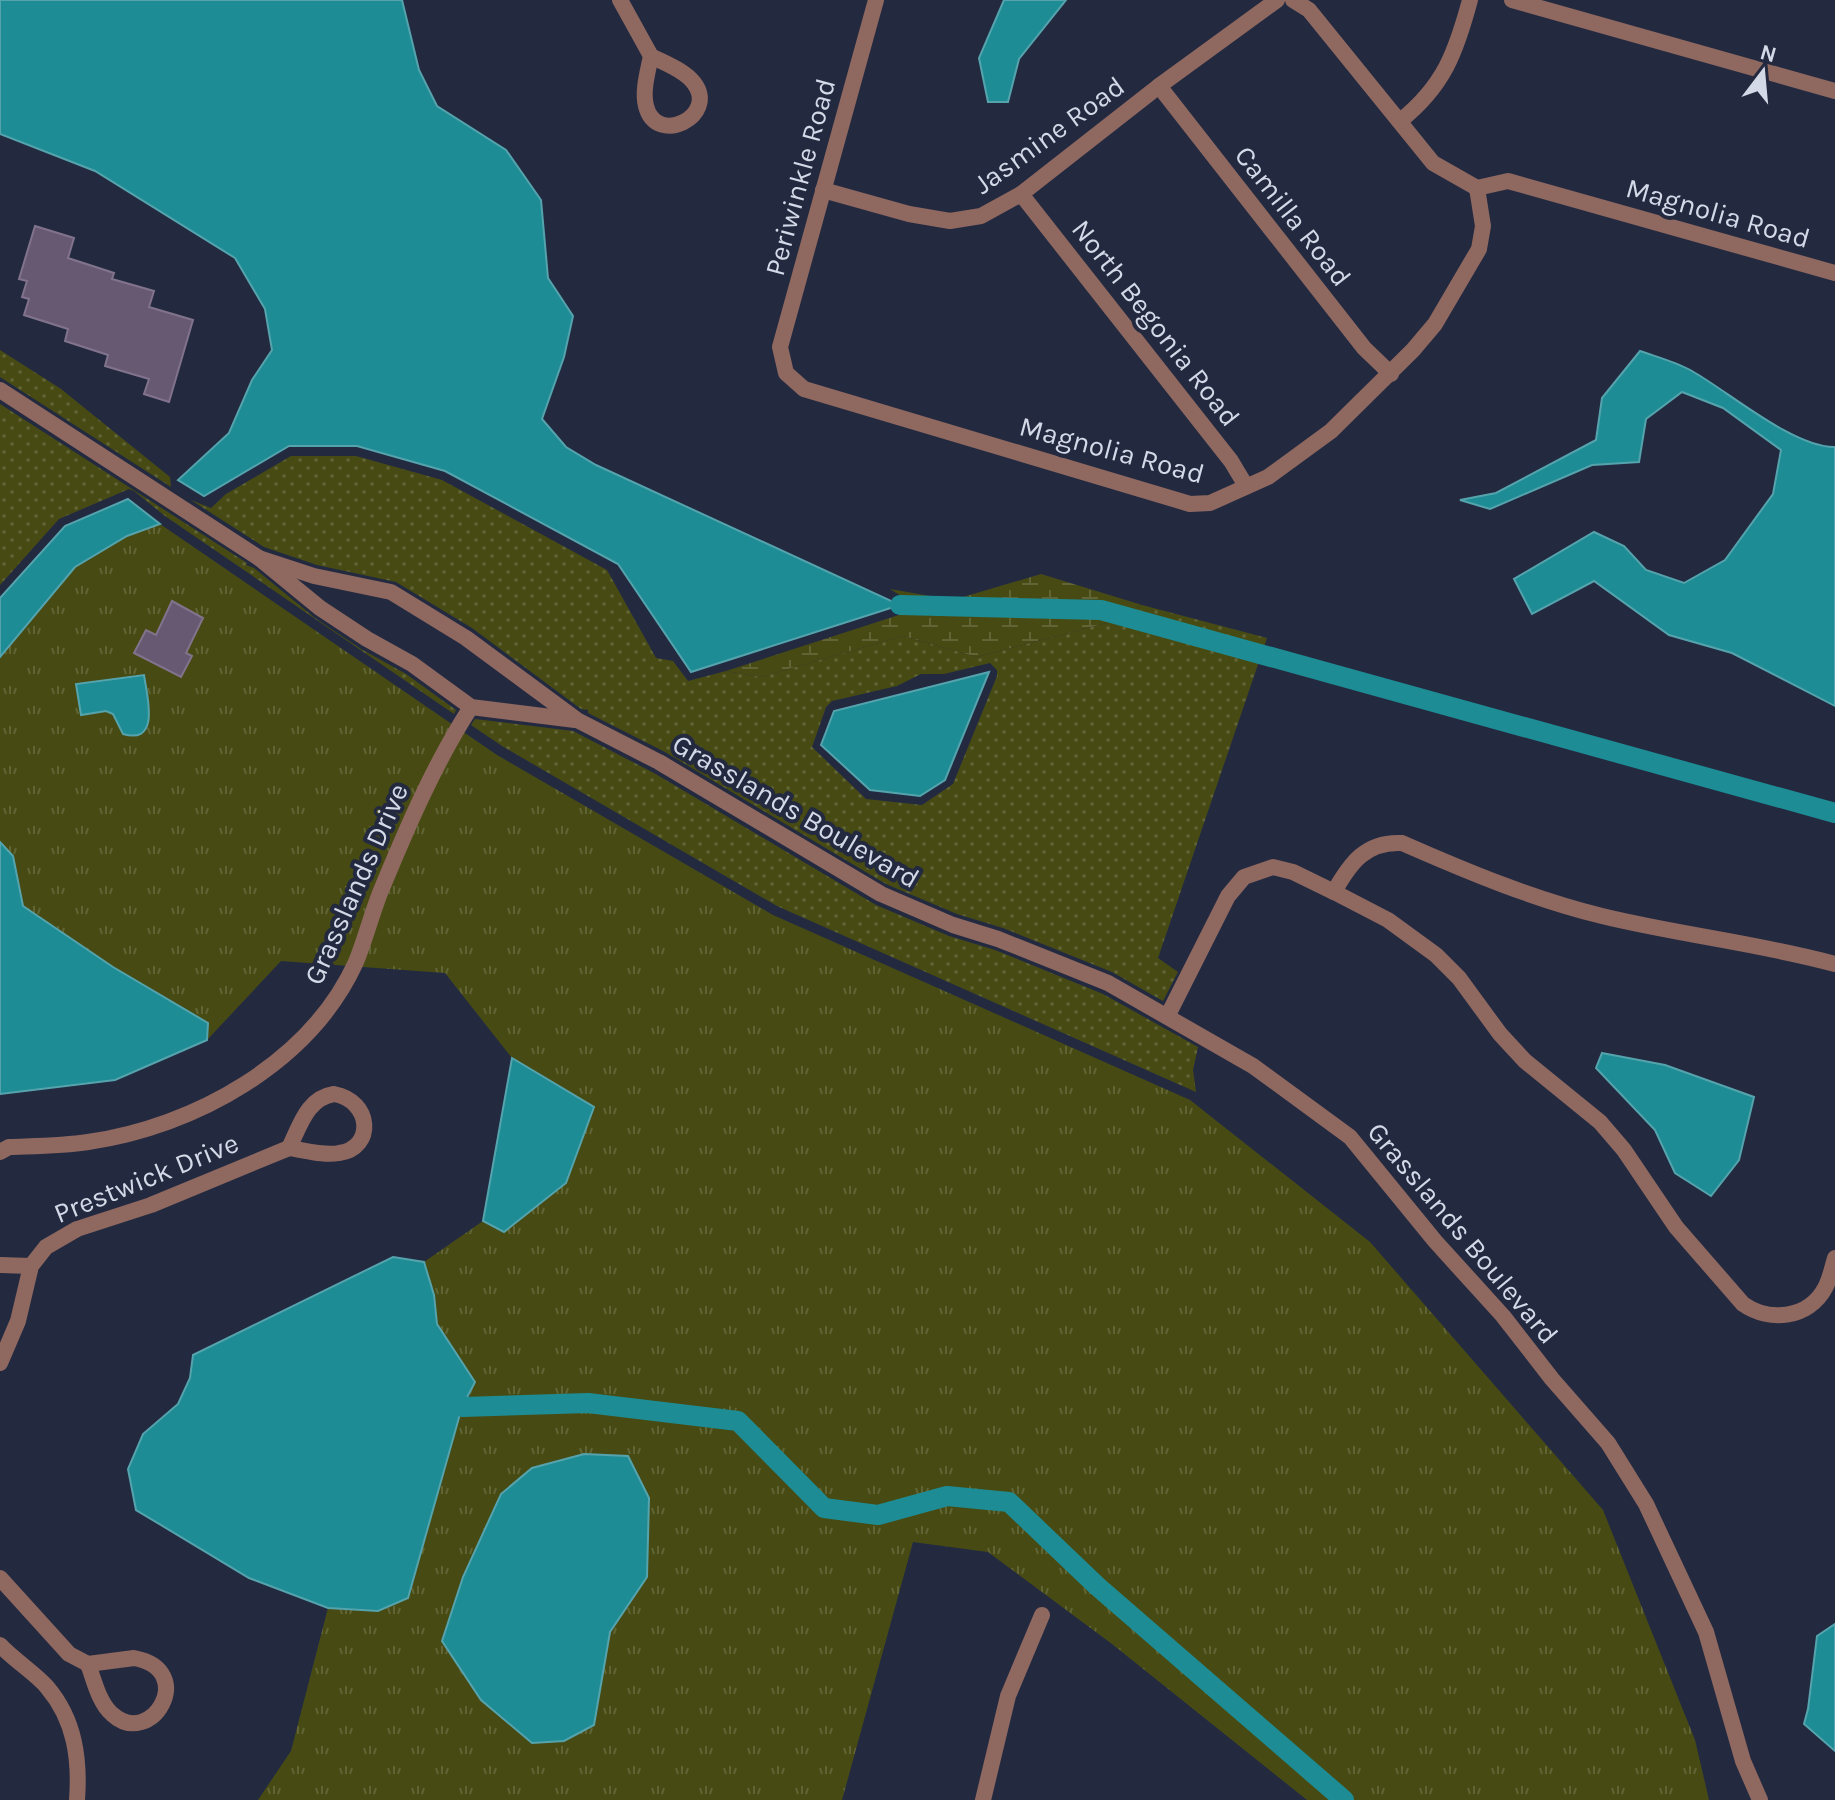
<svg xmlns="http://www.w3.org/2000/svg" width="1835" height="1800" viewBox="0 0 1835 1800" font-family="Karla,sans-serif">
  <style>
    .grass { fill: url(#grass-tufts) }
    .wetland { fill: url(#wetland-marsh) }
    .park { fill: url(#park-dots); fill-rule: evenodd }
    .water { fill: #1e8c94; stroke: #55a3ad; stroke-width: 2 }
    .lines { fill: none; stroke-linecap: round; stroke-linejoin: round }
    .canal { stroke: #1e8c94; stroke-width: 20 }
    .building { fill: #685972; stroke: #82738d; stroke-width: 2 }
    .street { stroke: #8f6860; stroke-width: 16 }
    .labels { text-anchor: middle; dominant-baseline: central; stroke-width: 8; stroke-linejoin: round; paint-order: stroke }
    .street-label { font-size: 28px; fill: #d4d9e8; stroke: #232a40 }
  </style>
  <defs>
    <pattern id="grass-tufts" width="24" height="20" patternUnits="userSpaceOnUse" patternTransform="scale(2)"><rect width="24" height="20" fill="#474b13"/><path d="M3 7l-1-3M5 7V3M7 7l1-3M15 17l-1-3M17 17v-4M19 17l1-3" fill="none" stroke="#616435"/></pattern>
    <pattern id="wetland-marsh" width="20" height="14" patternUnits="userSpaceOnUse" patternTransform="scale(2)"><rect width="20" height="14" fill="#474b13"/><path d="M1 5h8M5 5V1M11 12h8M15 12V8" fill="none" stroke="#616435"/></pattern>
    <pattern id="park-dots" width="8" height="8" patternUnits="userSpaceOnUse" patternTransform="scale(2)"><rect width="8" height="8" fill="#474b13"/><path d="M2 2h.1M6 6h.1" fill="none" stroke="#616435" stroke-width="1.8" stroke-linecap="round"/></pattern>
  </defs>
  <rect width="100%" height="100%" fill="#232a40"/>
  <!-- grass -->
  <path class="grass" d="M 160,524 L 497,755 L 773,915 L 1190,1100 L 1370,1242 L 1603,1510 L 1695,1740 L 1709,1800 L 1307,1800 L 1112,1644 L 988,1552 L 913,1542 L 842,1800 L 258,1800 L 291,1751 L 328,1608 L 378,1611 L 475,1382 L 437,1324 L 434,1295 L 424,1262 L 483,1221 L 505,1232 L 594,1107 L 512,1058 L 445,973 L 281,961 L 207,1040 L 115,1080 L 0,1094 L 0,657 L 75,567 L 127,536 Z"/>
  <!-- wetland -->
  <path class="wetland" d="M 1041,574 L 1142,605 L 1107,623 L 977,657 L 903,636 L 761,677 L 726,671 L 905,613 L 909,605 L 908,600 L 890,589 L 953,600 Z"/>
  <!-- park -->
  <g class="park">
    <path d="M 0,350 L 61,389 L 170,477 L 171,487 L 0,377 Z"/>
    <path d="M 0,404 L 247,563 L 246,565 L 254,568 L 315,618 L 361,649 L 406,674 L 456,710 L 454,714 L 165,516 L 134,491 L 129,489 L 59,519 L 0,585 Z"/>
    <path d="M 291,456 L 356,456 L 442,480 L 607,570 L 656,658 L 673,661 L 688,681 L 726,671 L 761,677 L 903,636 L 977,657 L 1107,623 L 1142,605 L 1267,638 L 1158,958 L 1178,972 L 1163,1001 L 1112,972 L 1003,928 L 957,914 L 886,884 L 665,752 L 588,713 L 588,710 L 581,709 L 472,628 L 396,582 L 317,565 L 264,547 L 191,500 L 211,508 L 226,494 ZM 990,663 L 997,670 L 997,676 L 953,784 L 922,805 L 866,799 L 812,747 L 826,707 L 832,701 L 897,686 L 921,674 L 944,674 Z"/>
    <path d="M 475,719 L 573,731 L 654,773 L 876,905 L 949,936 L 995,950 L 1103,994 L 1198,1047 L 1193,1070 L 1196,1092 L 777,906 L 502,746 L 471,725 Z"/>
  </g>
  <!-- water -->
  <g class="water">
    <path d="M 0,0 L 402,0 L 419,70 L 437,106 L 506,150 L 541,200 L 548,278 L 573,316 L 564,357 L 542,419 L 566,447 L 596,465 L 900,605 L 691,672 L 618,564 L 445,471 L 357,446 L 289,446 L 204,496 L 178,480 L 229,433 L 252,380 L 272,350 L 265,309 L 235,258 L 95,171 L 0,134 Z"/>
    <path d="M 1004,0 L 1066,0 L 1019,59 L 1008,102 L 988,102 L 979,58 Z"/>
    <path d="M 1640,351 C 1657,357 1676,362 1692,371 C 1729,392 1794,448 1835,447 L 1835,706 L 1732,653 L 1669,635 L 1594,581 L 1532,614 L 1514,579 L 1594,532 L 1624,546 L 1646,570 L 1684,583 L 1725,560 L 1773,494 L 1781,450 L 1723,408 L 1682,392 L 1646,419 L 1639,462 L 1592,465 L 1490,509 L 1460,500 L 1496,493 L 1596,440 L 1602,398 Z"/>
    <path d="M 128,499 L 160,524 L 127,536 L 75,567 L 0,657 L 0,598 L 65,526 Z"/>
    <path d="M 989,672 L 945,780 L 920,796 L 870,790 L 821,745 L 834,711 Z"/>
    <path d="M 144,675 C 147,696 161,745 123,734 L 113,714 L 106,711 L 81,715 L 76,684 Z"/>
    <path d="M 0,842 L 13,856 L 23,906 L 113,967 L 208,1023 L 207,1040 L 115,1080 L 0,1094 Z"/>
    <path d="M 1602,1053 L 1665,1065 L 1754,1097 L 1739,1160 L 1711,1196 L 1675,1173 L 1655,1130 L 1596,1068 Z"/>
    <path d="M 512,1058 L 594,1107 L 566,1183 L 504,1232 L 483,1221 Z"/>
    <path d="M 393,1257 L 424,1262 L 434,1295 L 437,1324 L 475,1382 L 462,1407 L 408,1598 L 378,1611 L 328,1608 L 249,1578 L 136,1510 L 128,1469 L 143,1434 L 178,1404 L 190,1378 L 193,1355 Z"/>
    <path d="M 584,1454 L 628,1456 L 649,1498 L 647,1577 L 610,1632 L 594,1725 L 564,1741 L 532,1743 L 481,1700 L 442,1641 L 463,1577 L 501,1494 L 532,1468 Z"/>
    <path d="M 1835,1624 L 1835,1751 L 1804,1724 L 1808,1709 L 1817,1636 Z"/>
  </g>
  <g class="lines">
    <!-- canal -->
    <g class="canal">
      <path d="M 900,605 L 1101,610 L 1835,813"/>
      <path d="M 462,1407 L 588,1403 L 738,1421 L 824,1508 L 878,1515 L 947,1496 L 1009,1502 L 1097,1586 L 1344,1800"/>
    </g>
  </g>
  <!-- building -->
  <g class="building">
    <path d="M 35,226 L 74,238 L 68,258 L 114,273 L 112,279 L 154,291 L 149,307 L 193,320 L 169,402 L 144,394 L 149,379 L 105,366 L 108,355 L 65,341 L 68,329 L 24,315 L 29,299 L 22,297 L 27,281 L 19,279 Z"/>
    <path d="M 172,601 L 203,618 L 186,653 L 192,656 L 181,677 L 134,653 L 146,630 L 156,635 Z"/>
  </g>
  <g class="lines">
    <!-- street -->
    <g class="street">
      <path d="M 620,0 L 651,56"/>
      <path d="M 876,0 L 780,347 L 786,373 L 804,389 L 1190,504 L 1210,503 L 1268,477 L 1331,431 L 1413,350 L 1435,324 L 1479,249 L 1483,226 L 1477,188"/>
      <path d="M 1293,0 L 1309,10 L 1433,163 L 1477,188"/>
      <path d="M 1512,0 L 1835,91"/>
      <path d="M 651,56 C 664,63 684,70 694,83 C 719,116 656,147 646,106 C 642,91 648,71 651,56 Z"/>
      <path d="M 1159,86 L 1364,348 L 1391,374"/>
      <path d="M 1400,121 C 1444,86 1456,52 1470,0"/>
      <path d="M 1477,188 L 1508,181 L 1835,273"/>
      <path d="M 823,190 L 909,214 L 950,221 L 981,216 L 1021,194 L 1159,86 L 1277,0"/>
      <path d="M 1021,194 L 1231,461 L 1246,486"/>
      <path d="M 0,390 L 259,558 L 320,608 L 367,639 L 412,664 L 471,707 L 575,720"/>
      <path d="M 259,558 L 314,576 L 391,592 L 466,638 L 577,720 L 659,762 L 881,894 L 953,925 L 998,939 L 1108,983 L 1253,1066 L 1350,1137 L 1435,1241 L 1503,1316 L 1552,1379 L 1608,1443 L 1646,1504 L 1706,1632 L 1743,1761 L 1760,1800"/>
      <path d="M 1835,964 C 1758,943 1680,935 1602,916 C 1533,899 1468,872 1402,843 C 1366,841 1350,863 1334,892 L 1388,920 L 1436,955 L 1459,978 L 1500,1034 L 1525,1061 L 1600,1122 L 1624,1150 L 1676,1227 L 1743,1304 C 1770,1323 1809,1318 1825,1288 C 1830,1279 1832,1268 1835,1258"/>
      <path d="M 1168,1015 L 1228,896 L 1244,877 L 1273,867 L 1293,872 L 1334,892"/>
      <path d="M 334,1094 C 372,1101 375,1148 339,1153 C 324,1156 304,1150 289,1148 C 300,1126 307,1098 334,1094 Z"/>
      <path d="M 0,1152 L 9,1147 C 35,1146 62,1146 88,1142 C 194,1127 310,1063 356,962 C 365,940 371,916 380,893 C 406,830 434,764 471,707"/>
      <path d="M 0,1265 L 31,1266"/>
      <path d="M 0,1363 L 18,1321 L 31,1266 L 46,1247 L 77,1229 L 151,1205 L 289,1148"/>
      <path d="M 0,1578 L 69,1654 L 88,1664"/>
      <path d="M 0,1645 C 14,1660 36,1674 47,1687 C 75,1720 80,1759 77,1800"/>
      <path d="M 134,1658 C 199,1670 151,1750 112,1714 C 99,1703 94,1680 88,1664 Z"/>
      <path d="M 983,1800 L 1008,1696 L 1042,1615"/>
    </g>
  </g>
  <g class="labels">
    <!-- street labels -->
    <g class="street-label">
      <text transform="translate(1049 135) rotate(-36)">Jasmine Road</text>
      <text transform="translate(800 177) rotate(-75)">Periwinkle Road</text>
      <text transform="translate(1718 213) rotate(16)">Magnolia Road</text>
      <text transform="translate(1293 216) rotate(52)">Camilla Road</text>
      <text transform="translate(1156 323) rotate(52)">North Begonia Road</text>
      <text transform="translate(1112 450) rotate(15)">Magnolia Road</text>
      <text transform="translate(796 811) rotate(30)">Grasslands Boulevard</text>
      <text transform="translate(356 884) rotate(-66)">Grasslands Drive</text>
      <text transform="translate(146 1178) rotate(-22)">Prestwick Drive</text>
      <text transform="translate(1463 1233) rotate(50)">Grasslands Boulevard</text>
    </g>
  </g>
  <!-- north arrow -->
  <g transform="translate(1763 72) rotate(16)" stroke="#232a40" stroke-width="6" paint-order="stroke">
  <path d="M0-6L14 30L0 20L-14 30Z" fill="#d4d9e8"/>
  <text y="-12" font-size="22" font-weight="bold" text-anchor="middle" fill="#d4d9e8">N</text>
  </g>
</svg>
